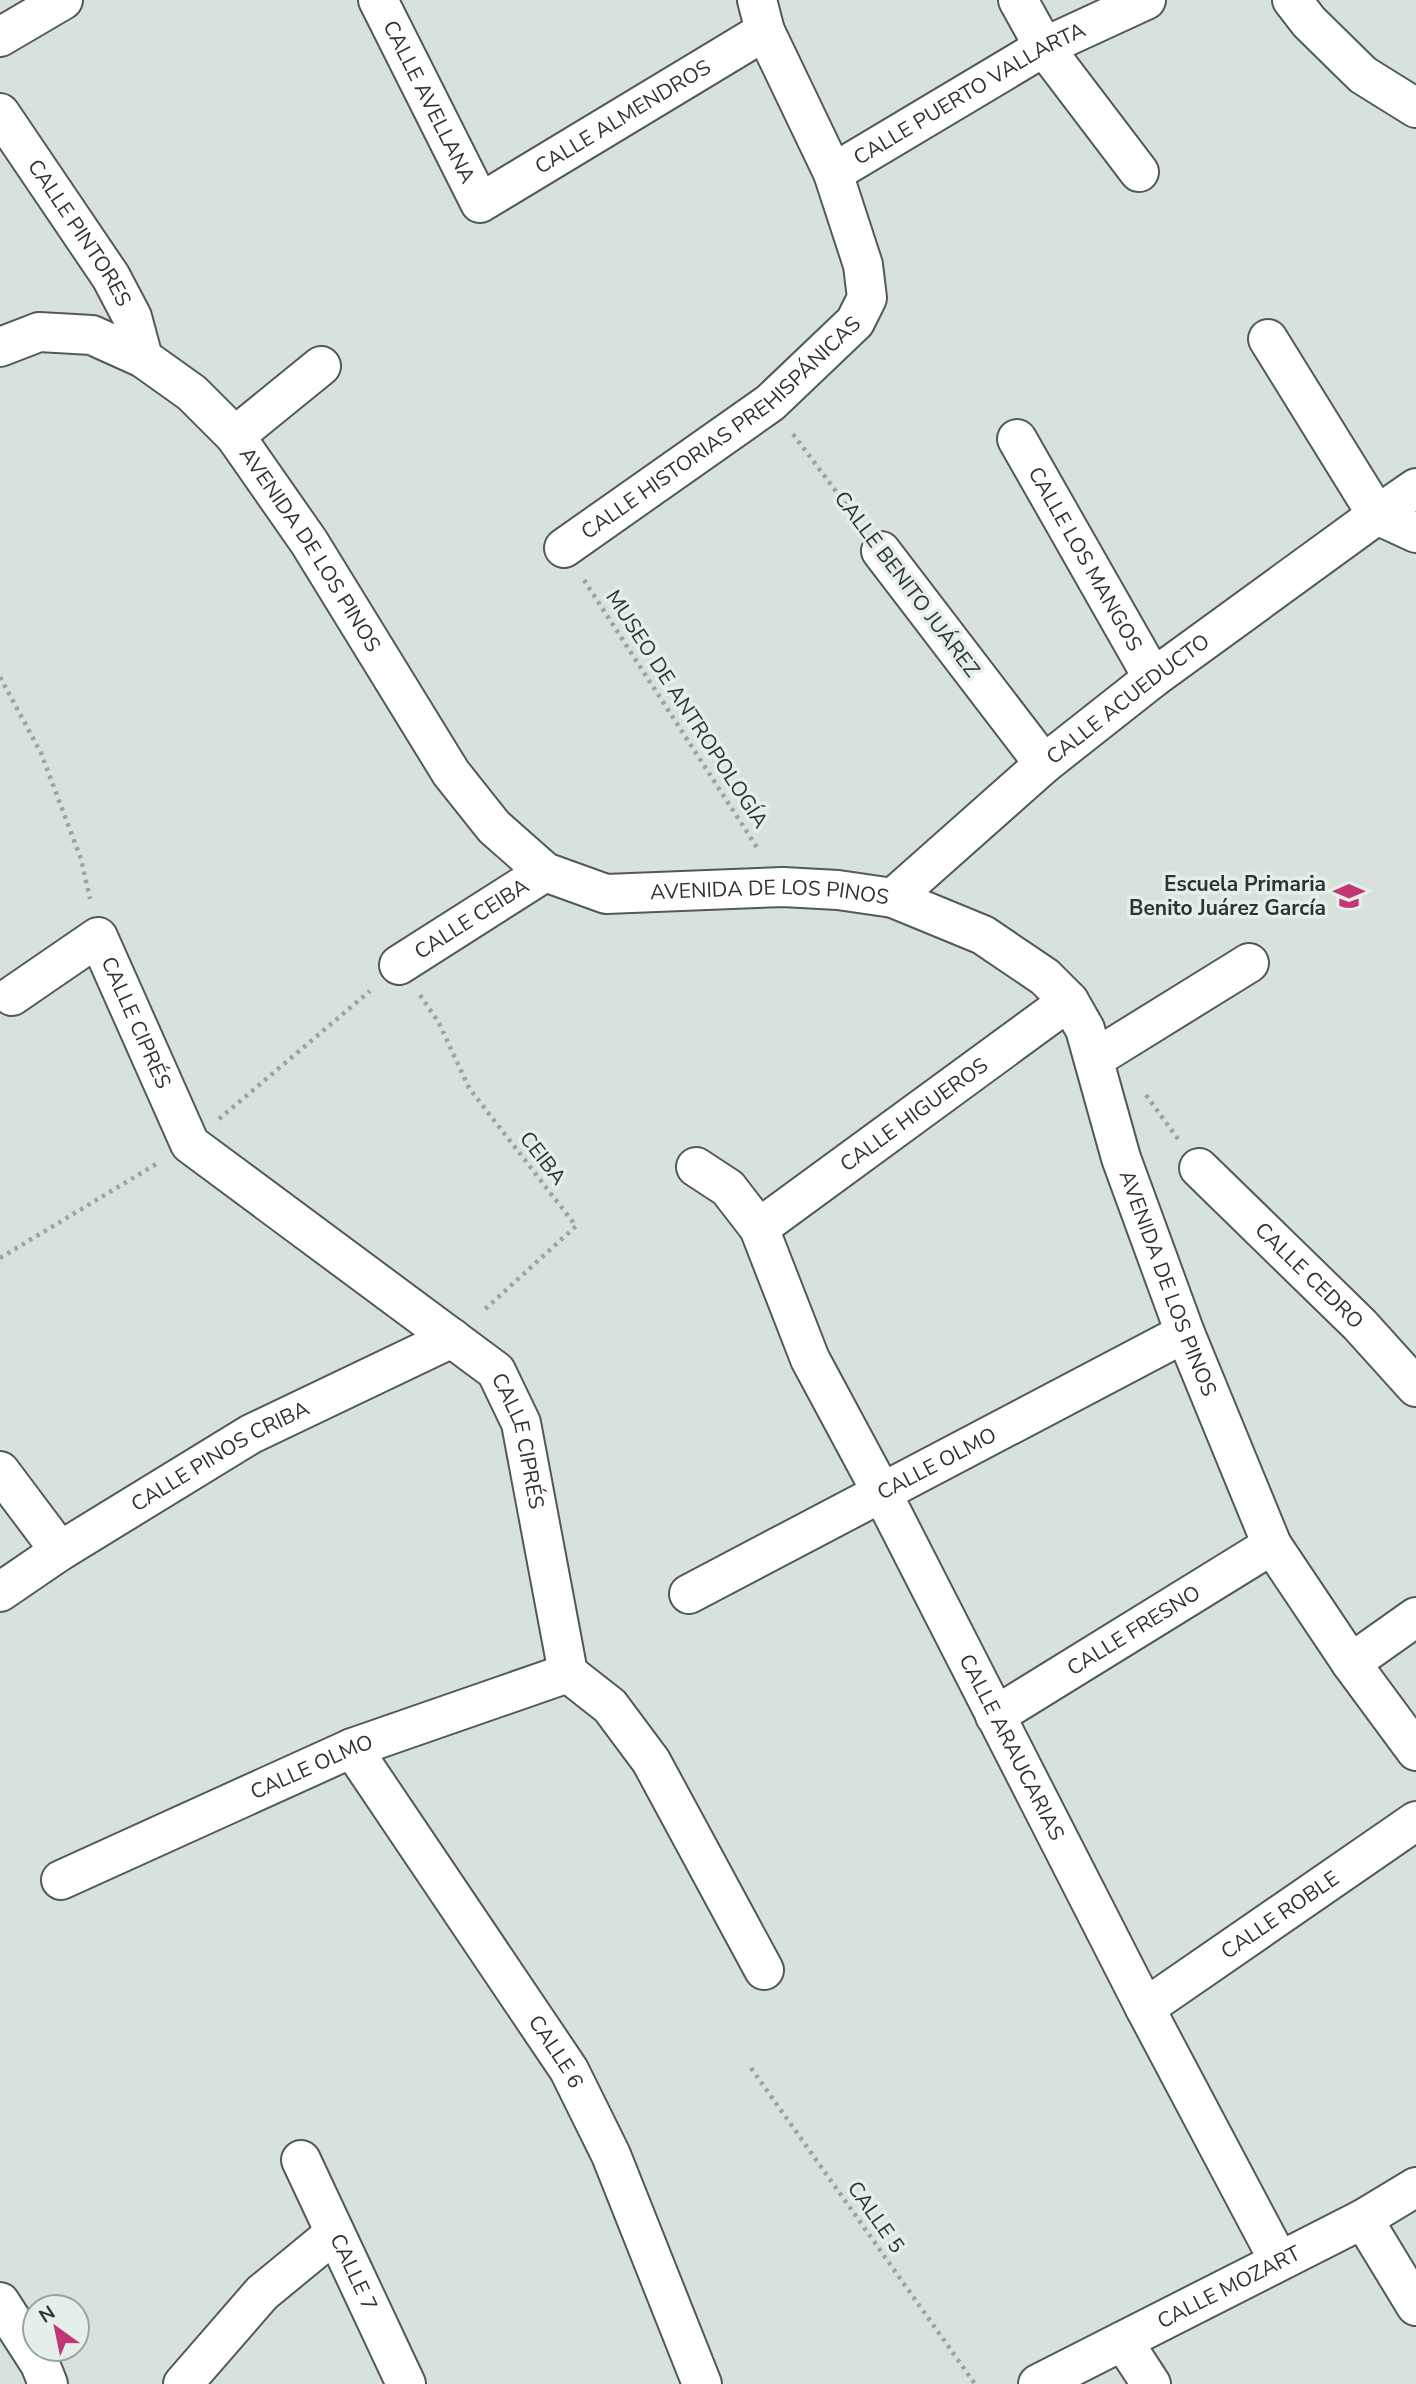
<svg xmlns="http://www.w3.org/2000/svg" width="1416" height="2384" viewBox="0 0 1416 2384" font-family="'Nunito Sans',sans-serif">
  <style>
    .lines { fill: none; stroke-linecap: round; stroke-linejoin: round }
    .minor-casing { stroke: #515a56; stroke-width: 42 }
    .tertiary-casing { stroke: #515a56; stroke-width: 42 }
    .path { stroke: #9ca5a1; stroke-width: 4.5; stroke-dasharray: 3.5 5; stroke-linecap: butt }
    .minor { stroke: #fff; stroke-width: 38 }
    .tertiary { stroke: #fff; stroke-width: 38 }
    .labels { text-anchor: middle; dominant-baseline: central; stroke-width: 7; stroke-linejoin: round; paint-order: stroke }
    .street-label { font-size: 21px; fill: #2f3331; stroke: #e5efea }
    .poi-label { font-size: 21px; font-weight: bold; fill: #2f3331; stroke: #e5efea; text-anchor: end }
  </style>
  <rect width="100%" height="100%" fill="#d7e2dd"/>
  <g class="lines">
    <!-- minor casing -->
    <g class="minor-casing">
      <g id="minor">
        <path id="s1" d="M 378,0 L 480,203 L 765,31"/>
        <path d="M 1018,0 L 1044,47 L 1139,172"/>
        <path d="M 1292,0 L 1309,22 L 1363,75 L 1416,108"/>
        <path d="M 0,37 L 63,0"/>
        <path id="s2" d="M 0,113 L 111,277 L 132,317 L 143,358"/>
        <path id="s3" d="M 833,173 L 1044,47 L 1146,0"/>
        <path d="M 1268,339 L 1377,515 L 1416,488"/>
        <path d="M 235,436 L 321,366"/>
        <path id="s4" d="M 1017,439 L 1153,678"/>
        <path id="s5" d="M 564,548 L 770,403 L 855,322 L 867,298 L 863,265 L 833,173 L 765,31 L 757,0"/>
        <path d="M 881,551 L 1044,764"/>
        <path id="s6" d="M 893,898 L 983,935 L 1045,977 L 1069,1001 L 1085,1029 L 1121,1158 L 1185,1333 L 1272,1545 L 1351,1663 L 1416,1751"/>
        <path id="s7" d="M 399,965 L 545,872"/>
        <path id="s8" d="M 12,996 L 98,937 L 190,1144 L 496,1371 L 521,1423 L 568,1673 L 610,1706 L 651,1761 L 764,1970"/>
        <path d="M 1094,1059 L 1249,963"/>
        <path id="s9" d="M 696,1167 L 728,1188 L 759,1228 L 810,1359 L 882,1493 L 1145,2008 L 1279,2261"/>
        <path id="s10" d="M 1199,1168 L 1360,1325 L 1416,1387"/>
        <path id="s11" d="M 759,1228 L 1069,1001"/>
        <path d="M 0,1471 L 60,1551"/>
        <path id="s12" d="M 0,1592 L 60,1551 L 251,1434 L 452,1338"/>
        <path id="s13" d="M 689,1594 L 1185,1333"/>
        <path d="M 1351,1663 L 1416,1617"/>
        <path id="s14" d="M 995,1716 L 1272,1545"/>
        <path id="s15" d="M 352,1748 L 569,2070 L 611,2155 L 702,2384"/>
        <path id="s16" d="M 61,1880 L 352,1748 L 568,1673"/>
        <path id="s17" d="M 1145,2008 L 1416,1821"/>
        <path id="s18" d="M 301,2160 L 406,2384"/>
        <path d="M 1363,2219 L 1416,2306"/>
        <path d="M 0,2302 L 40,2364 L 48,2384"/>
        <path d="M 1123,2341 L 1151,2384"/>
        <path d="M 183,2384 L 262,2293 L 335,2233"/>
        <path id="s19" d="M 1038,2384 L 1363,2219 L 1416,2187"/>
      </g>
    </g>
    <!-- tertiary casing -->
    <g class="tertiary-casing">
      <g id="tertiary">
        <path id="s20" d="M 0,347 L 39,332 L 92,335 L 143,358 L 192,393 L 235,436 L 309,542 L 451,773 L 494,827 L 545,872 L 606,894 L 783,887 L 838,890 L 893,898 L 1044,764 L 1153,678 L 1377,515 L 1416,533"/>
      </g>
    </g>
    <!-- path -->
    <g class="path">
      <path d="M 793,434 L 859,522"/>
      <path d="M 584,580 L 758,849"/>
      <path d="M 0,677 L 41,753 L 81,859 L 90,899"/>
      <path d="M 420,995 L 439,1023 L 469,1088 L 576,1226 L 482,1312"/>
      <path d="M 1146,1095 L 1178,1139"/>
      <path d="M 219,1119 L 370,991"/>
      <path d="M 0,1258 L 158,1163"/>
      <path d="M 751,2068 L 975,2384"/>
    </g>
    <!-- minor -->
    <use href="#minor" class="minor"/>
    <!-- tertiary -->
    <use href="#tertiary" class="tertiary"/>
  </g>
  <!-- icons -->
  <defs>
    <g id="school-bare" transform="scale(2.415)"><path d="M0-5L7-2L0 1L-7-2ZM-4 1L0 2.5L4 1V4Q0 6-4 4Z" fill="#c03774" stroke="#e5efea" stroke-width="2.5" paint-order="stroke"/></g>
  </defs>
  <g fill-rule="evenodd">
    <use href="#school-bare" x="1349" y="896"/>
  </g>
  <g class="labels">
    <!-- street labels -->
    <g class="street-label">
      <text stroke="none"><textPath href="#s3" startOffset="158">CALLE PUERTO VALLARTA</textPath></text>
      <text stroke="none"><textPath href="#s1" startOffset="114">CALLE AVELLANA</textPath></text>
      <text stroke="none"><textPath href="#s1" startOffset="394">CALLE ALMENDROS</textPath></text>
      <text stroke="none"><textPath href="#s2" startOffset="144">CALLE PINTORES</textPath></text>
      <text stroke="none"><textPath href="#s5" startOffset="198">CALLE HISTORIAS PREHISPÁNICAS</textPath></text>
      <text stroke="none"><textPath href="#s20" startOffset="408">AVENIDA DE LOS PINOS</textPath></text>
      <text stroke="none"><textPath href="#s4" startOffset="138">CALLE LOS MANGOS</textPath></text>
      <text transform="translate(907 584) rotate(53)">CALLE BENITO JUÁREZ</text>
      <text stroke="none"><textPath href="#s20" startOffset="1470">CALLE ACUEDUCTO</textPath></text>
      <text transform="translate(687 709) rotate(57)">MUSEO DE ANTROPOLOGÍA</text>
      <text stroke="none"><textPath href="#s20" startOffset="1038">AVENIDA DE LOS PINOS</textPath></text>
      <text stroke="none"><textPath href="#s7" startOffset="86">CALLE CEIBA</textPath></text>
      <text stroke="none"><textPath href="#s8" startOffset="198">CALLE CIPRÉS</textPath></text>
      <text stroke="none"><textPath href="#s11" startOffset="192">CALLE HIGUEROS</textPath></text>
      <text transform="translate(543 1158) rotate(52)">CEIBA</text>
      <text stroke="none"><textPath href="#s10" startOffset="154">CALLE CEDRO</textPath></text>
      <text stroke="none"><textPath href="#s6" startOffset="506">AVENIDA DE LOS PINOS</textPath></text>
      <text stroke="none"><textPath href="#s8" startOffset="786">CALLE CIPRÉS</textPath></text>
      <text stroke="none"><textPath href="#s12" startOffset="259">CALLE PINOS CRIBA</textPath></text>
      <text stroke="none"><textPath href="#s13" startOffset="280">CALLE OLMO</textPath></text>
      <text stroke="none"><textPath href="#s14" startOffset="163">CALLE FRESNO</textPath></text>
      <text stroke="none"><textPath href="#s9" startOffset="667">CALLE ARAUCARIAS</textPath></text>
      <text stroke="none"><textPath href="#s16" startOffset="275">CALLE OLMO</textPath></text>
      <text stroke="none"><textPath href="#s17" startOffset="164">CALLE ROBLE</textPath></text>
      <text stroke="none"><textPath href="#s15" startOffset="366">CALLE 6</textPath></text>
      <text transform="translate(876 2217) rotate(55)">CALLE 5</text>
      <text stroke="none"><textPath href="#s18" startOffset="124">CALLE 7</textPath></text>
      <text stroke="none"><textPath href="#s19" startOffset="214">CALLE MOZART</textPath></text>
    </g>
    <!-- poi labels -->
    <g class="poi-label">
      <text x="1326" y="884">Escuela Primaria<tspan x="1326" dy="24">Benito Juárez García</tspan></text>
    </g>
  </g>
  <!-- north arrow -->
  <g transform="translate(56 2328) rotate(327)"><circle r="33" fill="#e5efea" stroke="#9ca4a0" stroke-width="2"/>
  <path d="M0-5L12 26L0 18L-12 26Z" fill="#c03774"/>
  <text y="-10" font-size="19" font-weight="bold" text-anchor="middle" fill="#2f3331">N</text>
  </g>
</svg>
